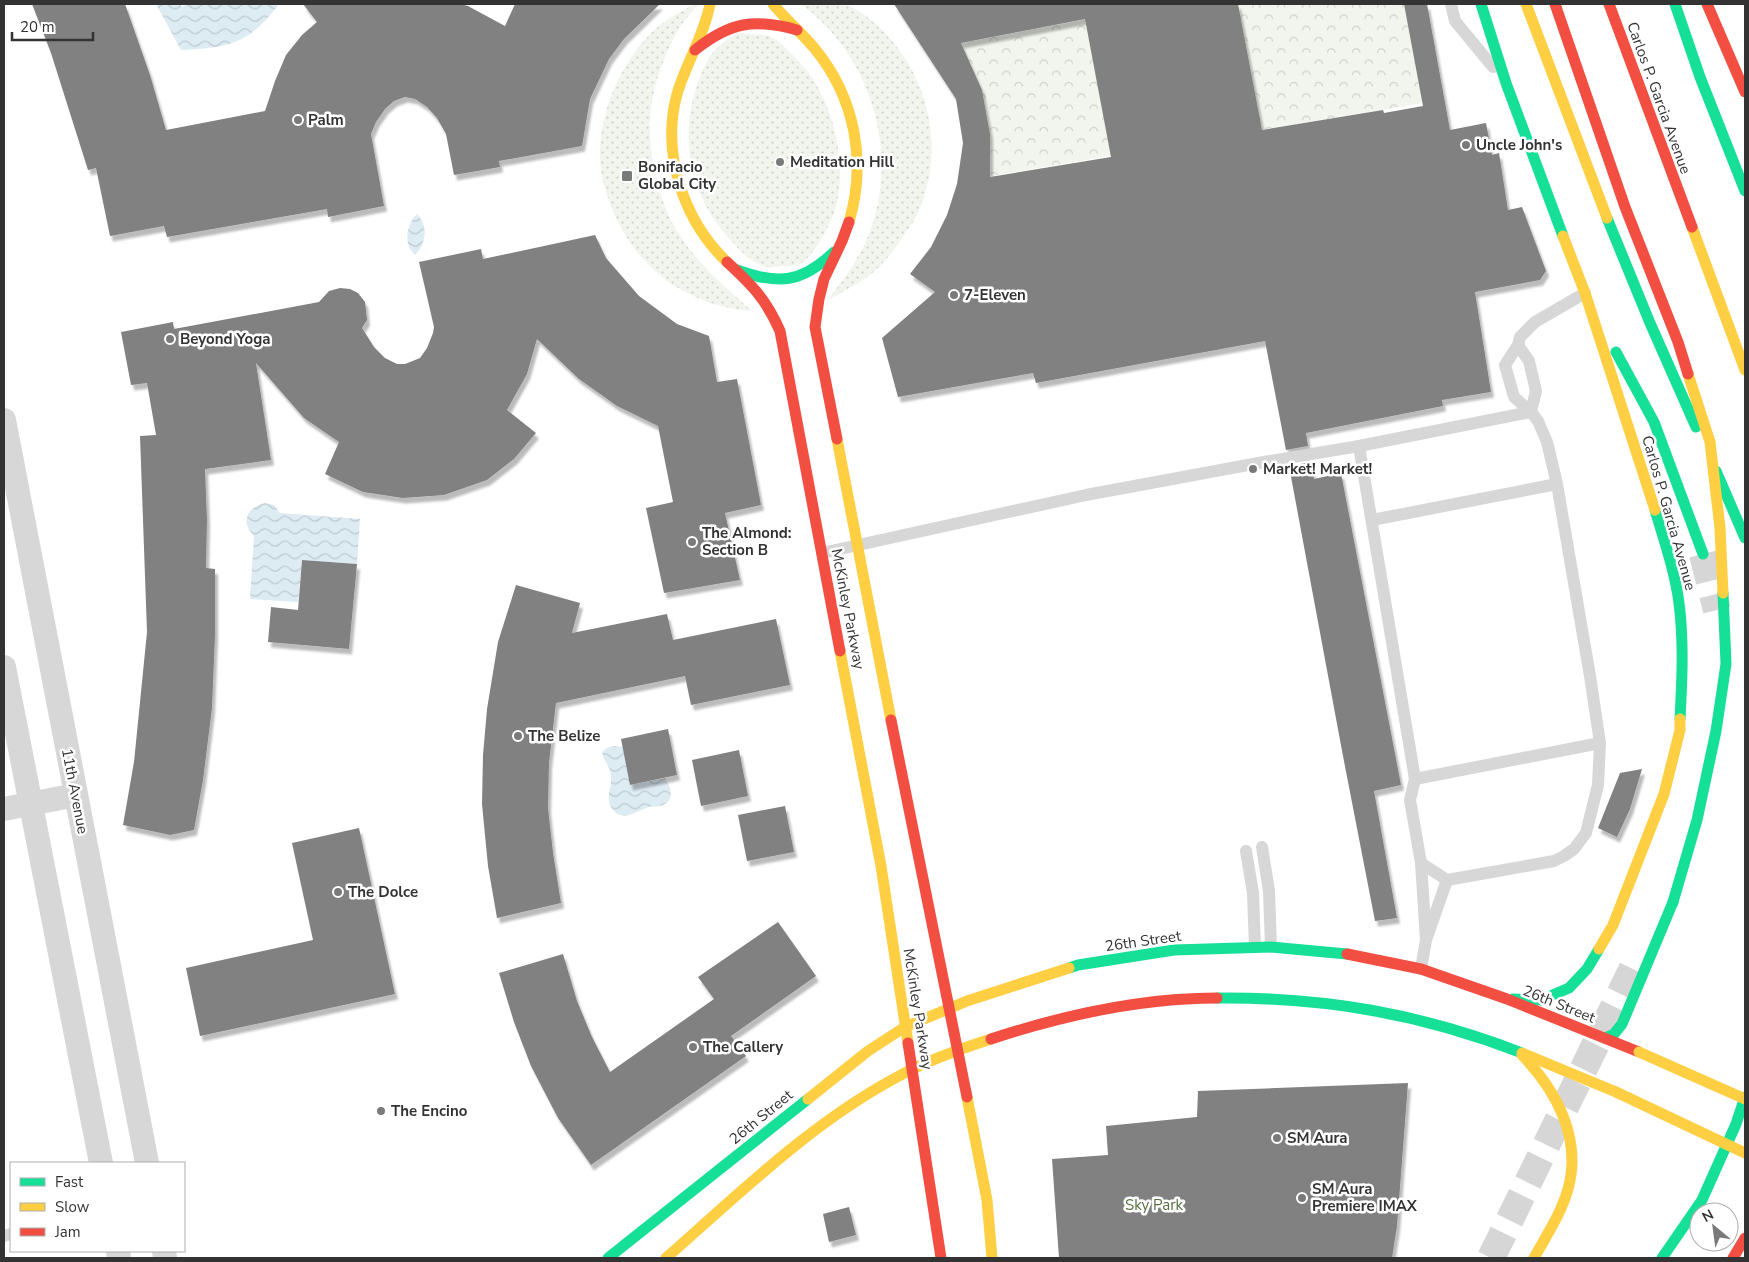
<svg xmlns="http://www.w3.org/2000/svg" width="1749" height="1262" viewBox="0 0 1749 1262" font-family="'Nunito Sans',sans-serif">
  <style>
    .grass { fill: url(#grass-dots) }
    .forest { fill: url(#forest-crowns) }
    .water { fill: url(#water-waves) }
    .building { fill: #818181; fill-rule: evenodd; filter: url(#shadow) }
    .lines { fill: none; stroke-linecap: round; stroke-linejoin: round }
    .secondary-tunnel { stroke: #d6d6d6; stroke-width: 28; stroke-dasharray: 28 14; stroke-linecap: butt }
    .lane { stroke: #d7d7d7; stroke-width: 12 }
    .street { stroke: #d7d7d7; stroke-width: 24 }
    .fast { stroke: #16e098; stroke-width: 11 }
    .slow { stroke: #ffcf43; stroke-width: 11 }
    .jam { stroke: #f24e42; stroke-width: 11 }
    .fast-bridge { stroke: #16e098; stroke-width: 11 }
    .slow-bridge { stroke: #ffcf43; stroke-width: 11 }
    .jam-bridge { stroke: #f24e42; stroke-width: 11 }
    .poi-dot { fill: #7a7a7a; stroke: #fff; stroke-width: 2 }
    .labels { text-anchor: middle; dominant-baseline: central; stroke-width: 5; stroke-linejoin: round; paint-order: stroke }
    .street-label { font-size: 15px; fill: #333; stroke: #fff }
    .poi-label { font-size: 15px; font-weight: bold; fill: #333; stroke: #fff; text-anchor: start }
    .park-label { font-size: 15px; fill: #56703f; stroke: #fff }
  </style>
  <defs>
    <pattern id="grass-dots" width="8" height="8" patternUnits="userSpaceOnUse" patternTransform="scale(1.25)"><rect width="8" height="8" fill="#f1f5ed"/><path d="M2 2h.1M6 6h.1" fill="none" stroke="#cfd2cc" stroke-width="1.8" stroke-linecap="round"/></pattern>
    <pattern id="forest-crowns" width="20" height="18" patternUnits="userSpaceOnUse" patternTransform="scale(1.25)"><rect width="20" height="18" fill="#f1f5ed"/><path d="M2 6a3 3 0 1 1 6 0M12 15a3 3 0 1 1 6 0" fill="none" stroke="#cfd2cc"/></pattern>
    <pattern id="water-waves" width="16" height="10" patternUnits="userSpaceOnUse" patternTransform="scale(1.25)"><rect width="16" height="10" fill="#ddebf3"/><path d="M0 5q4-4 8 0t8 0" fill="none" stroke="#becad1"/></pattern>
    <filter id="shadow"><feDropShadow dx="3" dy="5.5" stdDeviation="1" flood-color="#0004"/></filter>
  </defs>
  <rect width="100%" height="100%" fill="#fff"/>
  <!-- grass -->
  <g class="grass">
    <path d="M 695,4 L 699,4 C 693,10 687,17 682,24 C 665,50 651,90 650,121 C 649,141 652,162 657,181 C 662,200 669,221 681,237 C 700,266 726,288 752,311 C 683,306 630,263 608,198 C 603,183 599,166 600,150 C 602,106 621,64 651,33 C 663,21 680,12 695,4 Z"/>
    <path d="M 801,4 C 813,4 836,1 846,5 C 865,12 881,28 893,42 C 933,90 943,156 918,213 C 915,220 910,226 906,232 C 898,245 888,258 878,268 C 863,282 844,291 827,301 C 847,276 867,248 875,216 C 896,138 866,52 801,4 Z"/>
    <path d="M 737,33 C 746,34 763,34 771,37 C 780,41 795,57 802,65 C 832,98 847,159 837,203 C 834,215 828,228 822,238 C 816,247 810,258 800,264 C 796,266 787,266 782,266 C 777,266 771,268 767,267 C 751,263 738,249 728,237 C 699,204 686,167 689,123 C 690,104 702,62 716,49 C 722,43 730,38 737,33 Z"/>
  </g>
  <!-- forest -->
  <path class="forest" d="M 1171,4 L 1404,4 L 1423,103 L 991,176 L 990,134 L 982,90 L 961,43 Z"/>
  <!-- water -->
  <g class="water">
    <path d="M 156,4 L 180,4 L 182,7 L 188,4 L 279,4 C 249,44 229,48 181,50 Z"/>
    <path d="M 417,214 C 429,226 426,244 415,255 C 403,244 406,225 417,214 Z"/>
    <path d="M 265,503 L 274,505 L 280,513 L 360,519 L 357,564 L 302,560 L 298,602 L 250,599 L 254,536 C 240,522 247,507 265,503 Z"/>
    <path d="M 613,746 L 623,747 L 631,785 L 665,778 C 671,788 676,802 660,806 C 656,807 653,806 649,807 C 637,810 624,823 613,810 C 604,799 612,789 611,777 C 611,766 603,761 602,752 L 607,748 Z"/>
  </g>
  <!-- building -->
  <g class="building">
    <path d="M 32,4 L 125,4 L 150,75 L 166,130 L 265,111 L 275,81 L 286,55 L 302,35 L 317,22 L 303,4 L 461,4 L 468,6 L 505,26 L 515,4 L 660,4 L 624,39 L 609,59 L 590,99 L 582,146 L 499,161 L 500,167 L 454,175 L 446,134 L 437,118 L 427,107 L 415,99 L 405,97 L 394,101 L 385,109 L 376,122 L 371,134 L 384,206 L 328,217 L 327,209 L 167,237 L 164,226 L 110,236 L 96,168 L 88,170 L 51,53 Z"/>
    <path d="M 894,4 L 1238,4 L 1262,130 L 1383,110 L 1384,113 L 1423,106 L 1404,4 L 1427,4 L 1450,130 L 1486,123 L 1492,155 L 1499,153 L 1508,210 L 1522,207 L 1546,271 L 1540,280 L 1475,292 L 1491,392 L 1442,400 L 1443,406 L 1306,433 L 1308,446 L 1286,450 L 1265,341 L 1036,383 L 1033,373 L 898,397 L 882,338 L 935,292 L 910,274 L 931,247 L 947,215 L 957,184 L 963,143 L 956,99 ZM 1085,19 L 1111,157 L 990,177 L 990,134 L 982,90 L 961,43 Z"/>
    <path d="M 595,235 L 606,258 L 639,296 L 677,324 L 709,336 L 717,382 L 737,379 L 761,505 L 725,513 L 740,580 L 664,593 L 646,508 L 673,502 L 658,426 L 617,406 L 579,379 L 537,339 L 527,374 L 507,410 L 536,433 L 514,459 L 487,480 L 444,495 L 403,498 L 363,492 L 325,474 L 339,442 L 304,418 L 256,363 L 271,460 L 205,469 L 207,520 L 206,568 L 215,569 L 215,635 L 212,708 L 203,780 L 194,830 L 170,835 L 123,825 L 134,762 L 147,632 L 140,436 L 156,435 L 147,383 L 131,385 L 121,332 L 173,322 L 174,329 L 319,302 L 329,291 L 340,288 L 350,289 L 358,293 L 365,302 L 367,320 L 362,328 L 374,347 L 385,358 L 397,364 L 405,364 L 420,358 L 427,348 L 433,333 L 434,327 L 419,262 L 481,249 L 483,259 Z"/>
    <path d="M 1311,462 L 1314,479 L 1341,473 L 1401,785 L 1374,791 L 1397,918 L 1375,921 L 1343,756 L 1289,466 Z"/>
    <path d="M 302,560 L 357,564 L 349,649 L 268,642 L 271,607 L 298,610 Z"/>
    <path d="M 516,585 L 580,603 L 572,633 L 667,614 L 673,640 L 776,619 L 790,685 L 691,705 L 685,676 L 556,703 L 549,763 L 548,808 L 553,853 L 561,903 L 497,918 L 488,866 L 482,804 L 483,755 L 487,709 L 498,642 Z"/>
    <path d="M 668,729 L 677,775 L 630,785 L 621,739 Z"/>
    <path d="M 739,750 L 748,796 L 701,806 L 692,760 Z"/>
    <path d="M 1642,769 L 1630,809 L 1617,837 L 1598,828 L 1620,773 Z"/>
    <path d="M 785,806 L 794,852 L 747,861 L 738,815 Z"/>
    <path d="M 359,828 L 395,994 L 200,1036 L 186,968 L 313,940 L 292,843 Z"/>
    <path d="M 778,922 L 816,976 L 731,1036 L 746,1056 L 591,1165 L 558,1118 L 531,1066 L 514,1022 L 499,973 L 563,954 L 577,1001 L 592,1037 L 610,1072 L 714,999 L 698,977 Z"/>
    <path d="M 1408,1083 L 1397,1226 L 1392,1258 L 1059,1258 L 1052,1159 L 1108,1155 L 1106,1126 L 1197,1117 L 1198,1091 Z"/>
    <path d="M 849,1207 L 856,1235 L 829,1242 L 823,1214 Z"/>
  </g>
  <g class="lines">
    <!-- secondary-tunnel -->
    <g class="secondary-tunnel">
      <path d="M 1703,554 L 1717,610"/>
      <path d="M 1491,1258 L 1634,966"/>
    </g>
    <!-- lane -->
    <g class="lane">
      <path d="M 1451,4 L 1455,21 L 1493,67"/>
      <path d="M 1518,345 L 1529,361 L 1536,391 L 1531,412"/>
      <path d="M 1359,446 L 1415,779 L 1410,800 L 1421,863 L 1426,940"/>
      <path d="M 1372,520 L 1557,484"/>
      <path d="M 822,553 L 1086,495 L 1264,462 L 1359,446 L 1531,412"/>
      <path d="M 1415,779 L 1600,743"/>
      <path d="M 1262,847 L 1269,891 L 1271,947"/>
      <path d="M 1246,851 L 1253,893 L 1255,947"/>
      <path d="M 1421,863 L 1447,880 L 1554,861 L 1564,856 L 1574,849 L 1586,833 L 1598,785 L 1600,743 L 1590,676 L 1557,484 L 1547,442 L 1538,421 L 1531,412 L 1514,397 L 1505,365 L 1518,345 L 1520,337 L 1535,322 L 1585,293"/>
      <path d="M 1421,969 L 1426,940 L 1447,880"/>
      <path d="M 4,1236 L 11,1234"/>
    </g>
    <!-- street -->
    <g class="street">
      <path d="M 4,420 L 147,1163"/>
      <path d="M 4,667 L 101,1163"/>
      <path d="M 4,809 L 76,795"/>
      <path d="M 118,1251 L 119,1258"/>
      <path d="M 164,1251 L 165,1258"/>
    </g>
    <!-- fast -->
    <g class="fast">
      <path d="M 1481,4 L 1506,83 L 1563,236"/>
      <path d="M 1675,4 L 1700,77 L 1745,191"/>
      <path d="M 1607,218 L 1650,323 L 1696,427"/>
      <path d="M 737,270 C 778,285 802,283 834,252"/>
      <path d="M 1616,352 L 1654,422 L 1703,554"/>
      <path d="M 1716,471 L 1745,538"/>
      <path d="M 1655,510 C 1664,540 1675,572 1679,603 C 1684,642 1682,681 1680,719"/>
      <path d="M 1069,968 L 1078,965 L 1174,950 L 1271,947 L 1347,954"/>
      <path d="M 1217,998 C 1325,997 1422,1014 1522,1053"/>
      <path d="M 1513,999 L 1541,1000 L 1569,988 L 1587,969 L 1599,949"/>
      <path d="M 1605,1038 L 1614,1034 L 1622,1024 L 1673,902"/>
      <path d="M 608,1258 L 808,1099"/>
      <path d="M 1662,1258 L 1702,1200 L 1736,1124 L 1745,1097"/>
    </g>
    <!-- slow -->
    <g class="slow">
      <path d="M 710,4 C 704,36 686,63 677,94 C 661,153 683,220 727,262"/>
      <path d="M 773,4 C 786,20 802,33 815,49 C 855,98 867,161 849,222"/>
      <path d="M 1526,4 L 1607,218"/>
      <path d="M 1692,227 L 1745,370"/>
      <path d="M 1563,236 L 1585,293 L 1655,510"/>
      <path d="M 837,439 L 891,720"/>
      <path d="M 840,651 L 881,866 L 908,1043"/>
      <path d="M 1599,949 L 1613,925 L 1664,794 L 1680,730 L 1680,719"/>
      <path d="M 1522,1053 L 1616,1092"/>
      <path d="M 1522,1055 C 1557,1091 1582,1139 1568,1189 C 1561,1214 1546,1236 1534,1258"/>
      <path d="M 967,1097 L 987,1200 L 992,1258"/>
      <path d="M 808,1099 L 868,1051 L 905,1027 L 967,1001 L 1069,968"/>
      <path d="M 666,1258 C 740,1193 812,1122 899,1076 C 928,1060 960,1049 991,1039"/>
    </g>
    <!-- jam -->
    <g class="jam">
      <path d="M 1609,4 L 1692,227"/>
      <path d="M 1707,4 L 1745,92"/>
      <path d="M 695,50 C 730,22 754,18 797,30"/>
      <path d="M 727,262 C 752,285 766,299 780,331 L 840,651"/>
      <path d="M 837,439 L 815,327 L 819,299 L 824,279 L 842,241 L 849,222"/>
      <path d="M 891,720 L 967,1097"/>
      <path d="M 1347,954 L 1421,969 L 1507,999 L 1639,1052"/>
      <path d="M 991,1039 C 1064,1015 1140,998 1217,998"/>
      <path d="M 908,1043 L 941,1258"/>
      <path d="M 1733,1258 L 1745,1238"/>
    </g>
    <!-- fast-bridge -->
    <path class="fast-bridge" d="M 1673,902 L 1697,820 L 1716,731 L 1726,664 L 1723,593"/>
    <!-- slow-bridge -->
    <g class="slow-bridge">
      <path d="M 1688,374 L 1710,442 L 1720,528 L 1723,593"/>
      <path d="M 1639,1052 L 1745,1099"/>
      <path d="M 1616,1092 L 1745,1153"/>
    </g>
    <!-- jam-bridge -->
    <path class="jam-bridge" d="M 1555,4 L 1625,207 L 1678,342 L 1688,374"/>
  </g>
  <!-- markers -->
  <g class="poi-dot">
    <circle cx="298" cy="120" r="5"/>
    <circle cx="1466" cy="145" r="5"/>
    <circle cx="780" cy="162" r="5"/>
    <rect x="621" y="170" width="12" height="12" rx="2.5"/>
    <circle cx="954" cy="295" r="5"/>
    <circle cx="170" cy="339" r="5"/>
    <circle cx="1253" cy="469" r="5"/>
    <circle cx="692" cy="542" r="5"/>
    <circle cx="518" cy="736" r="5"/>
    <circle cx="338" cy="892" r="5"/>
    <circle cx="693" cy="1047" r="5"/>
    <circle cx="381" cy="1111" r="5"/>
    <circle cx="1277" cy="1138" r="5"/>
    <circle cx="1302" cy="1198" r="5"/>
  </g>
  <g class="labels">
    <!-- street labels -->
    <g class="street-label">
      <text transform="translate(1659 98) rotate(70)">Carlos P. Garcia Avenue</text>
      <text transform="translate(1669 513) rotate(74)">Carlos P. Garcia Avenue</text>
      <text transform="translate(848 609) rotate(79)">McKinley Parkway</text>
      <text transform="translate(75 791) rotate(79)">11th Avenue</text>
      <text transform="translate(1143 941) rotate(-8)">26th Street</text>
      <text transform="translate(1559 1004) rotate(22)">26th Street</text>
      <text transform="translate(918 1009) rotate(81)">McKinley Parkway</text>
      <text transform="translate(761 1117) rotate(-39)">26th Street</text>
    </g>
    <!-- poi labels -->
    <g class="poi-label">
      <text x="308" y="120">Palm</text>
      <text x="1476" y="145">Uncle John's</text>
      <text x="790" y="162">Meditation Hill</text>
      <text x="638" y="167">Bonifacio<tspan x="638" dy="17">Global City</tspan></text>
      <text x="964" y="295">7-Eleven</text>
      <text x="180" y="339">Beyond Yoga</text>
      <text x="1263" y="469">Market! Market!</text>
      <text x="702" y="533">The Almond:<tspan x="702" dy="17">Section B</tspan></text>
      <text x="528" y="736">The Belize</text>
      <text x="348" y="892">The Dolce</text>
      <text x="703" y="1047">The Callery</text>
      <text x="391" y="1111">The Encino</text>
      <text x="1287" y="1138">SM Aura</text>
      <text x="1312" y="1189">SM Aura<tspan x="1312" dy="17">Premiere IMAX</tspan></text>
    </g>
    <!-- park labels -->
    <g class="park-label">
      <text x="1154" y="1205">Sky Park</text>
    </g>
  </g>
  <!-- border -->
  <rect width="1749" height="1262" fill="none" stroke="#333333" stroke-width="10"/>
  <!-- legend -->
  <rect x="10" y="1162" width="175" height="90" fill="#ffffff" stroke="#adadad"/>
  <rect x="20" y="1178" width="25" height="8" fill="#16e098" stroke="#adadad"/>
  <text x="55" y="1187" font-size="15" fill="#333333">Fast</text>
  <rect x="20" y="1203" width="25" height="8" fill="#ffcf43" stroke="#adadad"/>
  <text x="55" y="1212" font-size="15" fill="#333333">Slow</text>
  <rect x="20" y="1228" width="25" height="8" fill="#f24e42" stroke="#adadad"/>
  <text x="55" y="1237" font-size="15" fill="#333333">Jam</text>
  <!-- north arrow -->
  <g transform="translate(1714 1227) rotate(331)"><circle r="24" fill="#ffffff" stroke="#adadad"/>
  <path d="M0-4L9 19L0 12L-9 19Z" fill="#7a7a7a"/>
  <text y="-8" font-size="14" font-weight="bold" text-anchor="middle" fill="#333333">N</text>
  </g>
  <!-- scale -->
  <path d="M12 32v8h81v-8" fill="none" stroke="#333333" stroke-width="2.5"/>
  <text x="20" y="32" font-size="15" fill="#333333" stroke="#ffffff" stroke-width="4" paint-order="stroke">20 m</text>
</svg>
